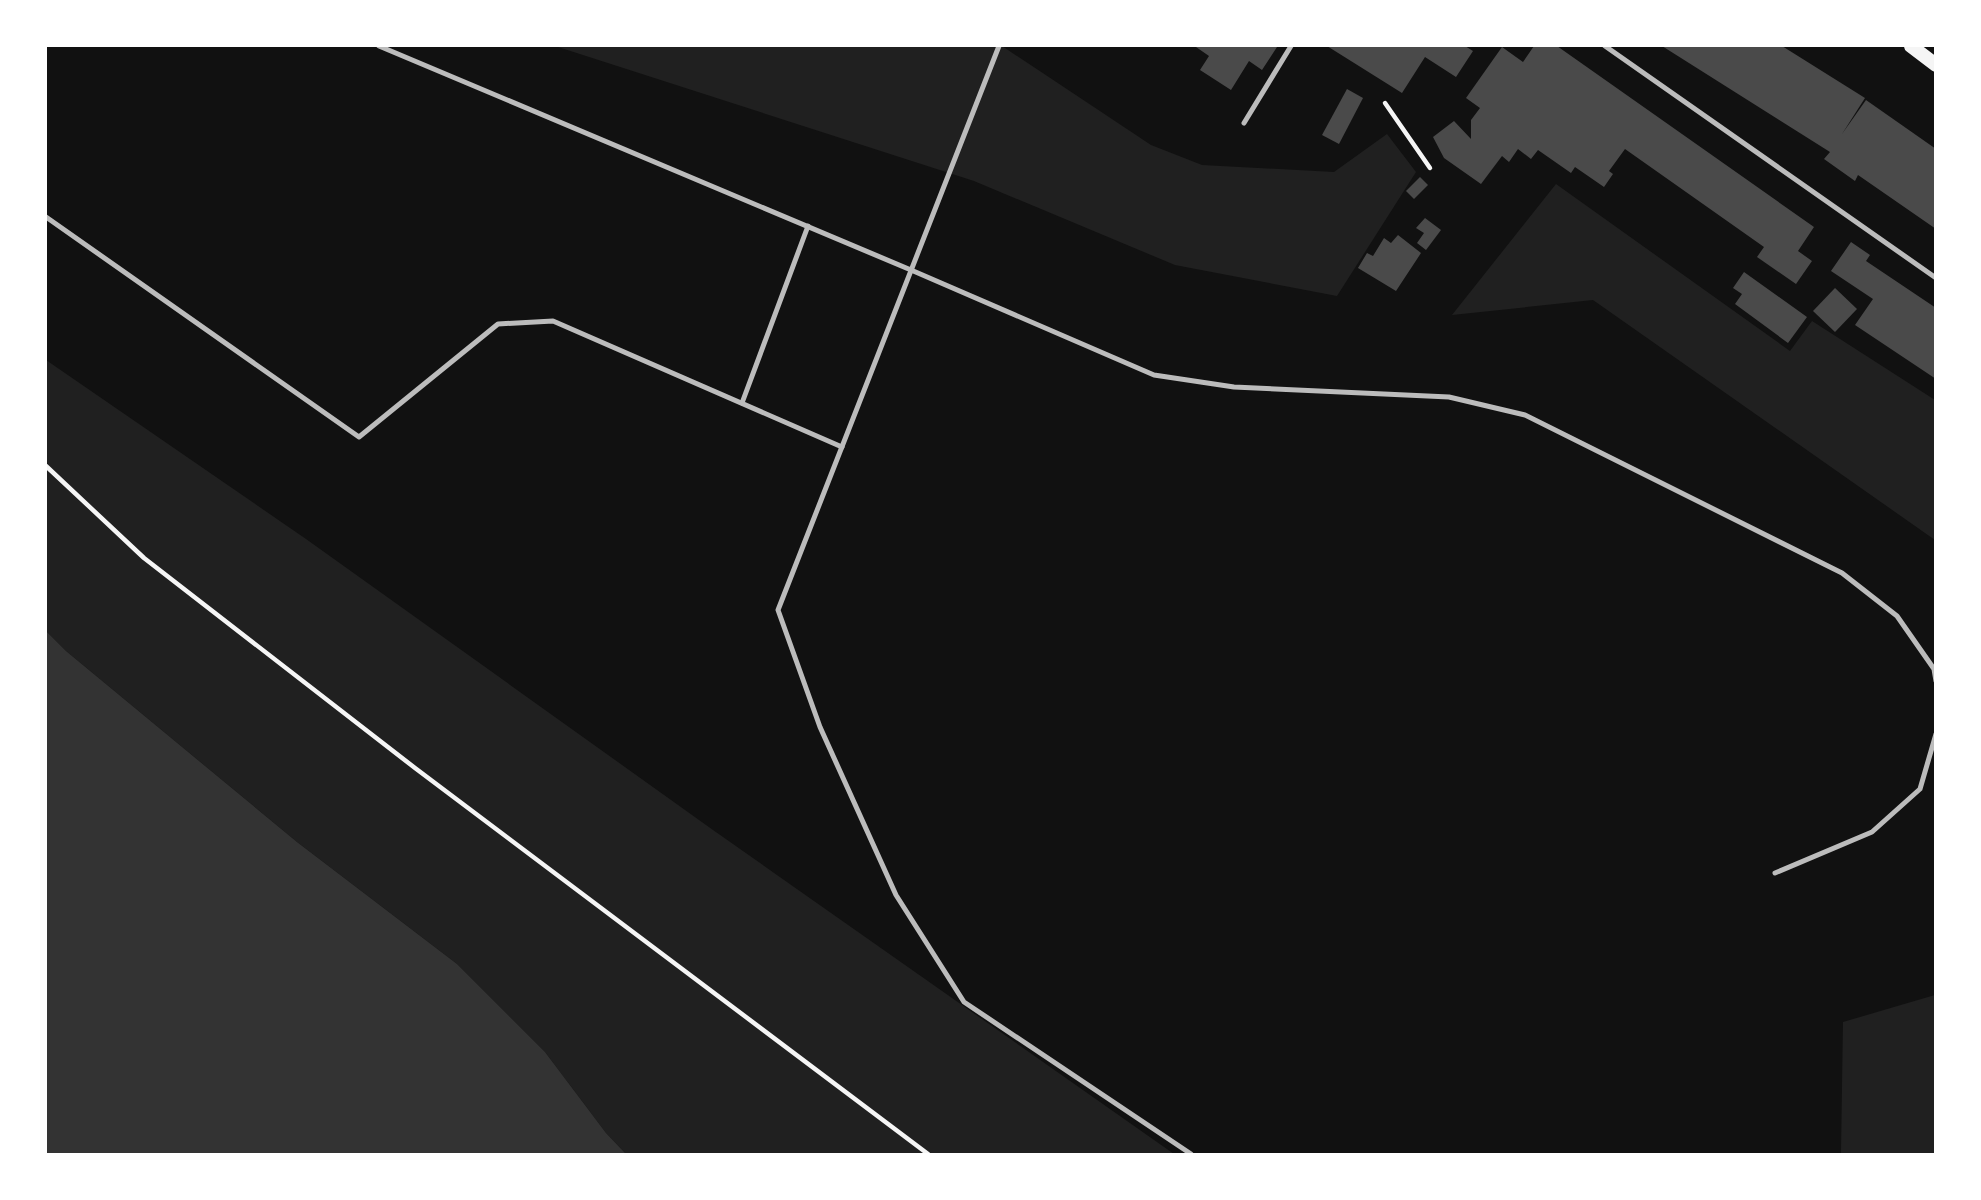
<svg xmlns="http://www.w3.org/2000/svg" width="1981" height="1200" viewBox="0 0 1981 1200" font-family="Jost,sans-serif">
  <style>
    .green { fill: #202020 }
    .water { fill: #333 }
    .building { fill: #4a4a4a }
    .lines { fill: none; stroke-linecap: round; stroke-linejoin: round }
    .path { stroke: #f5f5f5; stroke-width: 4.5 }
    .service { stroke: #bcbcbc; stroke-width: 5 }
    .secondary { stroke: #f5f5f5; stroke-width: 14 }
  </style>
  <rect width="100%" height="100%" fill="#111"/>
  <!-- green -->
  <g class="green">
    <path d="M 555,46 L 1002,46 L 1151,145 L 1202,165 L 1334,172 L 1387,134 L 1416,172 L 1337,296 L 1175,265 L 974,181 Z"/>
    <path d="M 1556,184 L 1790,351 L 1812,321 L 1935,400 L 1935,540 L 1593,300 L 1452,315 Z"/>
    <path d="M 46,360 L 306,539 L 713,830 L 1174,1154 L 626,1154 L 606,1133 L 545,1052 L 457,964 L 297,842 L 66,651 L 46,631 Z"/>
    <path d="M 1935,995 L 1935,1154 L 1841,1154 L 1843,1022 Z"/>
  </g>
  <!-- water -->
  <path class="water" d="M 46,631 L 66,651 L 297,842 L 457,964 L 545,1052 L 606,1133 L 626,1154 L 46,1154 Z"/>
  <!-- building -->
  <g class="building">
    <path d="M 1197,46 L 1275,46 L 1277,47 L 1262,70 L 1249,61 L 1231,90 L 1200,70 L 1209,56 L 1196,47 Z"/>
    <path d="M 1327,46 L 1465,46 L 1473,51 L 1456,77 L 1425,57 L 1402,93 Z"/>
    <path d="M 1534,46 L 1557,46 L 1814,227 L 1798,251 L 1812,261 L 1796,284 L 1757,257 L 1764,247 L 1625,149 L 1609,171 L 1613,174 L 1604,187 L 1575,167 L 1571,173 L 1538,150 L 1531,159 L 1518,149 L 1509,162 L 1502,156 L 1481,184 L 1444,158 L 1433,137 L 1454,121 L 1471,139 L 1471,120 L 1480,108 L 1466,98 L 1502,47 L 1523,62 Z"/>
    <path d="M 1662,46 L 1782,46 L 1865,98 L 1842,134 L 1866,100 L 1936,149 L 1936,229 L 1858,175 L 1855,181 L 1824,159 L 1830,152 Z"/>
    <path d="M 1347,89 L 1363,98 L 1339,144 L 1322,135 Z"/>
    <path d="M 1420,177 L 1428,185 L 1414,199 L 1406,191 Z"/>
    <path d="M 1425,218 L 1441,230 L 1426,250 L 1417,243 L 1424,233 L 1416,228 Z"/>
    <path d="M 1398,235 L 1421,253 L 1396,291 L 1358,268 L 1367,253 L 1373,256 L 1384,238 L 1391,243 Z"/>
    <path d="M 1851,242 L 1870,255 L 1866,261 L 1936,308 L 1936,379 L 1855,325 L 1873,299 L 1831,271 Z"/>
    <path d="M 1744,272 L 1807,317 L 1788,343 L 1735,304 L 1742,294 L 1733,288 Z"/>
    <path d="M 1835,288 L 1857,309 L 1835,332 L 1813,311 Z"/>
  </g>
  <g class="lines">
    <!-- path -->
    <g class="path">
      <path d="M 1385,103 L 1430,168"/>
      <path d="M 46,466 L 144,558 L 415,768 L 928,1154"/>
    </g>
    <!-- service -->
    <g class="service">
      <path d="M 379,46 L 911,270 L 1154,375 L 1234,387 L 1449,397 L 1525,415 L 1842,573 L 1897,616 L 1934,669 L 1936,681"/>
      <path d="M 999,46 L 778,610 L 820,727 L 896,895 L 964,1002 L 1191,1154"/>
      <path d="M 1605,46 L 1936,278"/>
      <path d="M 1244,123 L 1291,46"/>
      <path d="M 46,217 L 359,437 L 498,324 L 553,321 L 842,447"/>
      <path d="M 742,403 L 808,226"/>
      <path d="M 1775,873 L 1872,832 L 1920,789 L 1936,734"/>
    </g>
    <!-- secondary -->
    <path class="secondary" d="M 1911,46 L 1936,65"/>
  </g>
  <!-- border -->
  <rect width="1981" height="1200" fill="none" stroke="#ffffff" stroke-width="94"/>
</svg>
